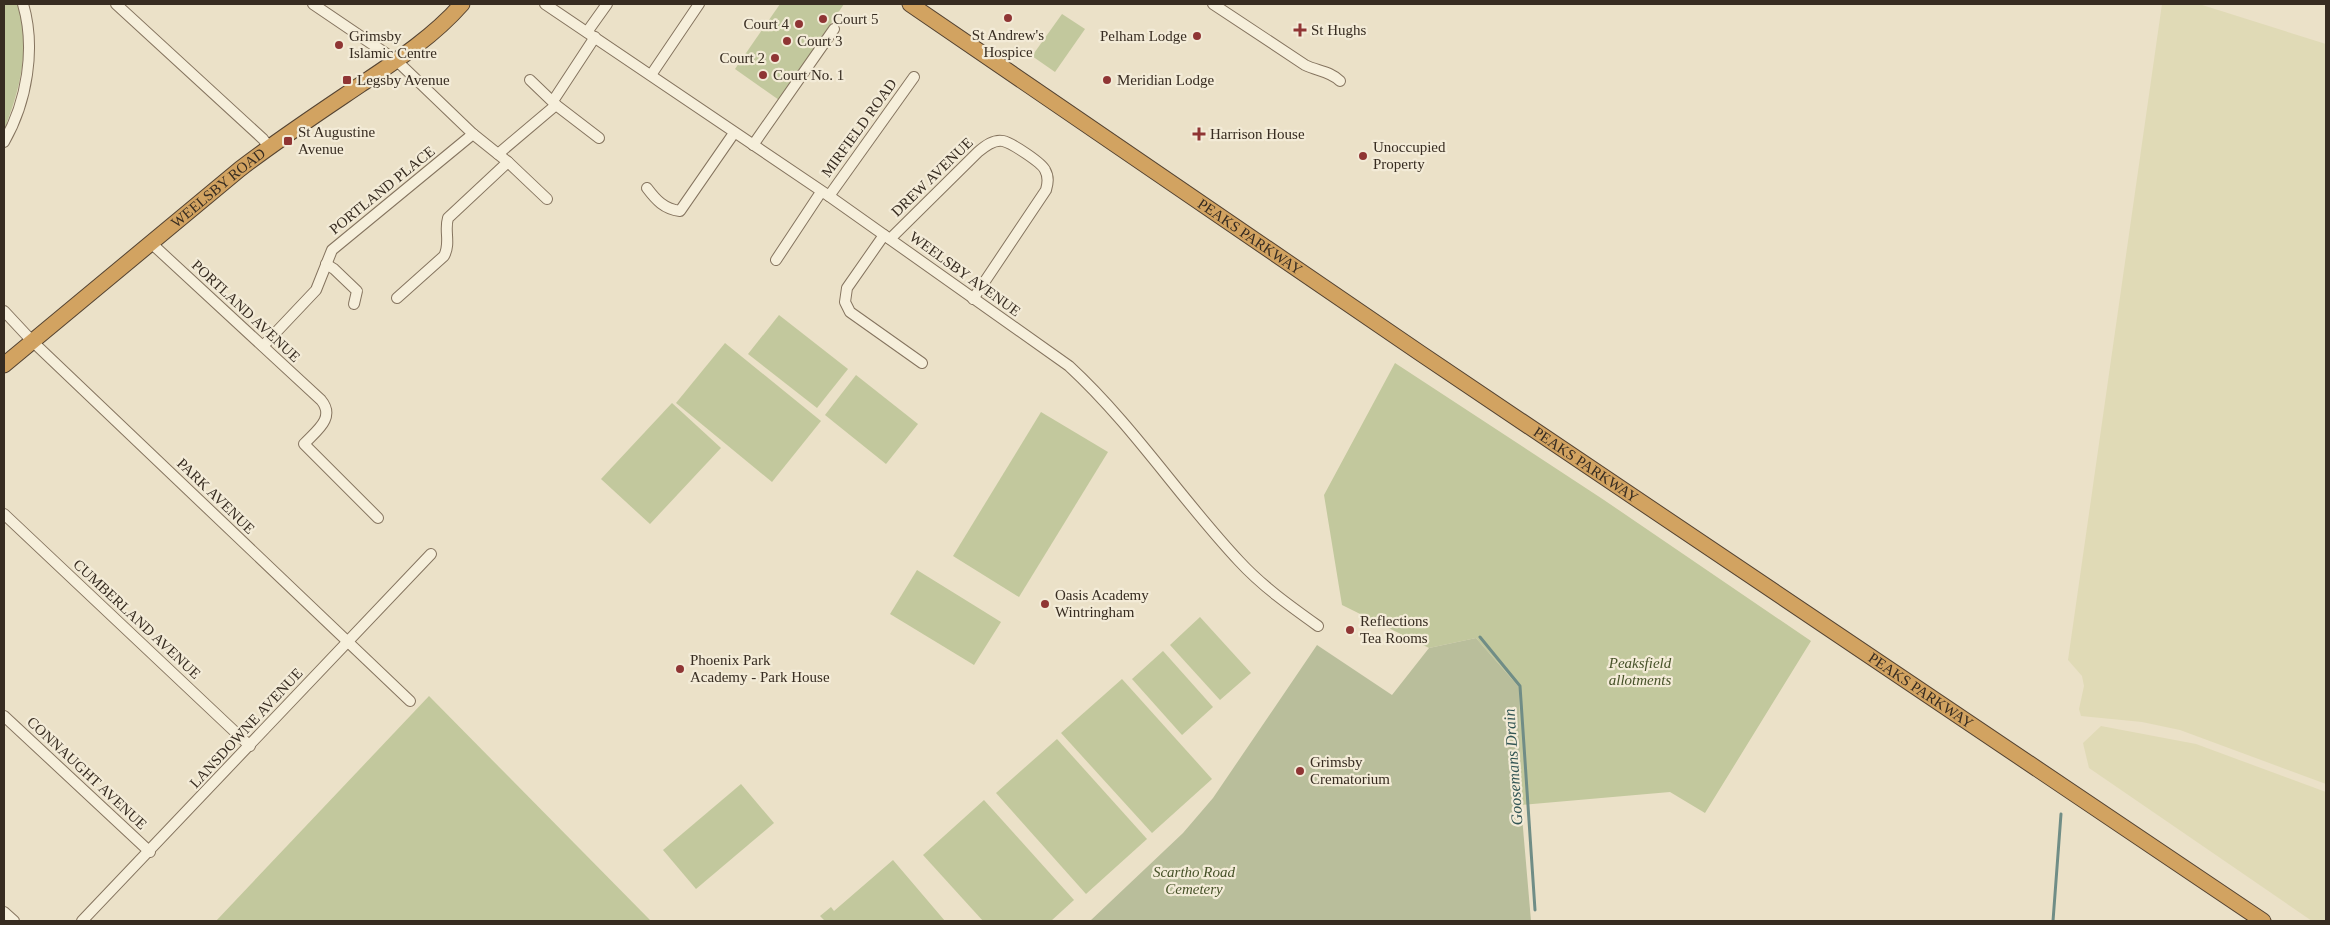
<svg xmlns="http://www.w3.org/2000/svg" width="2330" height="925" viewBox="0 0 2330 925" font-family="Georgia,serif">
  <style>
    .farmland { fill: #e0dab6 }
    .green { fill: #c2c89d }
    .cemetery { fill: #b9be9b }
    .lines { fill: none; stroke-linecap: round; stroke-linejoin: round }
    .stream { stroke: #708d86; stroke-width: 3 }
    .minor-casing { stroke: #85745f; stroke-width: 12 }
    .highway-casing { stroke: #544332; stroke-width: 17 }
    .minor { stroke: #f6efdb; stroke-width: 10 }
    .highway { stroke: #d2a361; stroke-width: 15 }
    .poi-dot { fill: #8f3534; stroke: #f3ebd7; stroke-width: 2 }
    .labels { text-anchor: middle; dominant-baseline: central; stroke-width: 4.5; stroke-linejoin: round; paint-order: stroke }
    .poi-label { font-size: 15px; fill: #372c21; stroke: #f3ebd7; text-anchor: start }
    .street-label { font-size: 15px; fill: #372c21; stroke: #f3ebd7 }
    .park-label { font-size: 15px; font-style: italic; fill: #475229; stroke: #f3ebd7 }
    .water-label { font-size: 16px; font-style: italic; fill: #325554; stroke: #f3ebd7 }
  </style>
  <rect width="100%" height="100%" fill="#ebe1c8"/>
  <!-- farmland -->
  <g class="farmland">
    <path d="M 2162,4 L 2199,4 L 2326,44 L 2326,784 L 2180,730 L 2142,722 L 2081,716 L 2079,709 L 2084,686 L 2082,676 L 2068,660 Z"/>
    <path d="M 2101,726 L 2196,744 L 2326,792 L 2326,921 L 2312,921 L 2089,768 L 2083,743 Z"/>
  </g>
  <!-- green -->
  <g class="green">
    <path d="M 4,4 L 18,4 C 31,46 20,90 4,130 Z"/>
    <path d="M 780,4 L 844,4 L 779,100 L 735,69 Z"/>
    <path d="M 1062,14 L 1085,29 L 1055,72 L 1032,56 Z"/>
    <path d="M 779,315 L 848,369 L 817,408 L 748,354 Z"/>
    <path d="M 725,343 L 821,421 L 772,482 L 676,403 Z"/>
    <path d="M 1395,363 L 1604,500 L 1811,641 L 1705,813 L 1670,792 L 1521,805 L 1519,687 L 1476,638 L 1429,648 L 1342,605 L 1324,495 Z"/>
    <path d="M 856,375 L 918,424 L 886,464 L 825,415 Z"/>
    <path d="M 672,403 L 721,448 L 650,524 L 601,479 Z"/>
    <path d="M 1041,412 L 1108,452 L 1019,597 L 953,556 Z"/>
    <path d="M 917,570 L 1001,622 L 974,665 L 890,614 Z"/>
    <path d="M 1200,617 L 1251,673 L 1220,700 L 1170,645 Z"/>
    <path d="M 1163,651 L 1213,707 L 1182,735 L 1132,679 Z"/>
    <path d="M 1122,679 L 1212,779 L 1152,833 L 1061,733 Z"/>
    <path d="M 429,696 L 651,921 L 216,921 Z"/>
    <path d="M 1057,739 L 1147,839 L 1086,894 L 996,793 Z"/>
    <path d="M 741,784 L 774,823 L 696,889 L 663,850 Z"/>
    <path d="M 984,800 L 1074,900 L 1051,921 L 983,921 L 923,855 Z"/>
    <path d="M 893,860 L 945,921 L 825,921 L 820,916 L 831,907 L 834,911 Z"/>
  </g>
  <!-- cemetery -->
  <path class="cemetery" d="M 1476,638 L 1519,687 L 1521,805 L 1531,921 L 1090,921 L 1183,833 L 1213,798 L 1317,645 L 1392,695 L 1429,648 Z"/>
  <g class="lines">
    <!-- stream -->
    <g class="stream">
      <path d="M 1480,637 L 1520,686 L 1535,910"/>
      <path d="M 2053,921 L 2061,814"/>
    </g>
    <!-- minor casing -->
    <g class="minor-casing">
      <g id="minor">
        <path d="M 116,4 L 263,139 L 269,147"/>
        <path d="M 313,4 L 397,61 L 473,134 L 508,162 L 547,199"/>
        <path d="M 545,4 L 829,196 L 1069,366 C 1133,425 1180,498 1239,561 C 1262,586 1290,606 1318,626"/>
        <path d="M 1213,4 L 1305,65 C 1317,71 1330,71 1340,81"/>
        <path d="M 587,32 L 607,4"/>
        <path d="M 651,75 L 699,4"/>
        <path d="M 530,80 L 556,105 L 599,138"/>
        <path d="M 553,101 L 595,37"/>
        <path d="M 4,142 C 27,102 36,48 23,4"/>
        <path d="M 753,145 L 834,29"/>
        <path d="M 498,154 L 556,105"/>
        <path d="M 647,188 C 656,200 664,209 680,211 L 734,133"/>
        <path d="M 829,196 L 914,77"/>
        <path d="M 884,235 L 847,288 L 845,302 L 850,312 L 922,363"/>
        <path d="M 890,239 L 978,152 C 985,146 994,139 1003,141 C 1012,143 1042,163 1045,170 C 1049,177 1048,183 1046,190 L 973,299"/>
        <path d="M 151,243 L 321,400 C 336,418 316,431 304,444 L 378,518"/>
        <path d="M 776,260 L 821,192"/>
        <path d="M 326,264 L 334,269 L 357,291 L 354,304"/>
        <path d="M 397,298 L 444,256 C 451,243 444,231 448,218 L 508,162"/>
        <path d="M 4,311 L 32,341 L 410,701"/>
        <path d="M 263,346 L 316,290 L 332,250 L 473,134"/>
        <path d="M 4,514 L 250,746"/>
        <path d="M 4,716 L 150,852"/>
        <path d="M 4,912 L 14,921"/>
        <path d="M 82,921 L 431,554"/>
      </g>
    </g>
    <!-- highway casing -->
    <g class="highway-casing">
      <g id="highway">
        <path id="s1" d="M 910,4 L 1420,353 L 2263,921"/>
        <path id="s2" d="M 4,365 L 240,169 C 279,139 320,112 360,85 C 396,61 433,37 462,4"/>
      </g>
    </g>
    <!-- minor -->
    <use href="#minor" class="minor"/>
    <!-- highway -->
    <use href="#highway" class="highway"/>
  </g>
  <!-- markers -->
  <g class="poi-dot">
    <circle cx="1008" cy="18" r="5"/>
    <circle cx="823" cy="19" r="5"/>
    <circle cx="799" cy="24" r="5"/>
    <path d="M1297.5 22.5h5v5h5v5h-5v5h-5v-5h-5v-5h5z"/>
    <circle cx="1197" cy="36" r="5"/>
    <circle cx="787" cy="41" r="5"/>
    <circle cx="339" cy="45" r="5"/>
    <circle cx="775" cy="58" r="5"/>
    <circle cx="763" cy="75" r="5"/>
    <rect x="342" y="75" width="10" height="10" rx="2.5"/>
    <circle cx="1107" cy="80" r="5"/>
    <path d="M1196.5 126.5h5v5h5v5h-5v5h-5v-5h-5v-5h5z"/>
    <rect x="283" y="136" width="10" height="10" rx="2.5"/>
    <circle cx="1363" cy="156" r="5"/>
    <circle cx="1045" cy="604" r="5"/>
    <circle cx="1350" cy="630" r="5"/>
    <circle cx="680" cy="669" r="5"/>
    <circle cx="1300" cy="771" r="5"/>
  </g>
  <g class="labels">
    <!-- poi labels -->
    <g class="poi-label">
      <text x="833" y="19">Court 5</text>
      <text x="789" y="24" text-anchor="end">Court 4</text>
      <text x="1311" y="30">St Hughs</text>
      <text x="1008" y="35" text-anchor="middle">St Andrew's<tspan x="1008" dy="17">Hospice</tspan></text>
      <text x="349" y="36">Grimsby<tspan x="349" dy="17">Islamic Centre</tspan></text>
      <text x="1187" y="36" text-anchor="end">Pelham Lodge</text>
      <text x="797" y="41">Court 3</text>
      <text x="765" y="58" text-anchor="end">Court 2</text>
      <text x="773" y="75">Court No. 1</text>
      <text x="357" y="80">Legsby Avenue</text>
      <text x="1117" y="80">Meridian Lodge</text>
      <text x="298" y="132">St Augustine<tspan x="298" dy="17">Avenue</tspan></text>
      <text x="1210" y="134">Harrison House</text>
      <text x="1373" y="147">Unoccupied<tspan x="1373" dy="17">Property</tspan></text>
      <text x="1055" y="595">Oasis Academy<tspan x="1055" dy="17">Wintringham</tspan></text>
      <text x="1360" y="621">Reflections<tspan x="1360" dy="17">Tea Rooms</tspan></text>
      <text x="690" y="660">Phoenix Park<tspan x="690" dy="17">Academy - Park House</tspan></text>
      <text x="1310" y="762">Grimsby<tspan x="1310" dy="17">Crematorium</tspan></text>
    </g>
    <!-- street labels -->
    <g class="street-label">
      <text transform="translate(859 128) rotate(-54)">MIRFIELD ROAD</text>
      <text transform="translate(932 177) rotate(-44)">DREW AVENUE</text>
      <text stroke="none"><textPath href="#s2" startOffset="278">WEELSBY ROAD</textPath></text>
      <text transform="translate(382 190) rotate(-39)">PORTLAND PLACE</text>
      <text stroke="none"><textPath href="#s1" startOffset="412">PEAKS PARKWAY</textPath></text>
      <text transform="translate(965 274) rotate(36)">WEELSBY AVENUE</text>
      <text transform="translate(246 311) rotate(43)">PORTLAND AVENUE</text>
      <text stroke="none"><textPath href="#s1" startOffset="818">PEAKS PARKWAY</textPath></text>
      <text transform="translate(216 496) rotate(44)">PARK AVENUE</text>
      <text transform="translate(137 619) rotate(43)">CUMBERLAND AVENUE</text>
      <text stroke="none"><textPath href="#s1" startOffset="1222">PEAKS PARKWAY</textPath></text>
      <text transform="translate(246 728) rotate(-47)">LANSDOWNE AVENUE</text>
      <text transform="translate(87 773) rotate(43)">CONNAUGHT AVENUE</text>
    </g>
    <!-- park labels -->
    <g class="park-label">
      <text x="1640" y="663">Peaksfield<tspan x="1640" dy="17">allotments</tspan></text>
      <text x="1194" y="872">Scartho Road<tspan x="1194" dy="17">Cemetery</tspan></text>
    </g>
    <!-- water labels -->
    <g class="water-label">
      <text transform="translate(1513 767) rotate(-94)">Goosemans Drain</text>
    </g>
  </g>
  <!-- border -->
  <rect width="2330" height="925" fill="none" stroke="#372c21" stroke-width="10"/>
</svg>
